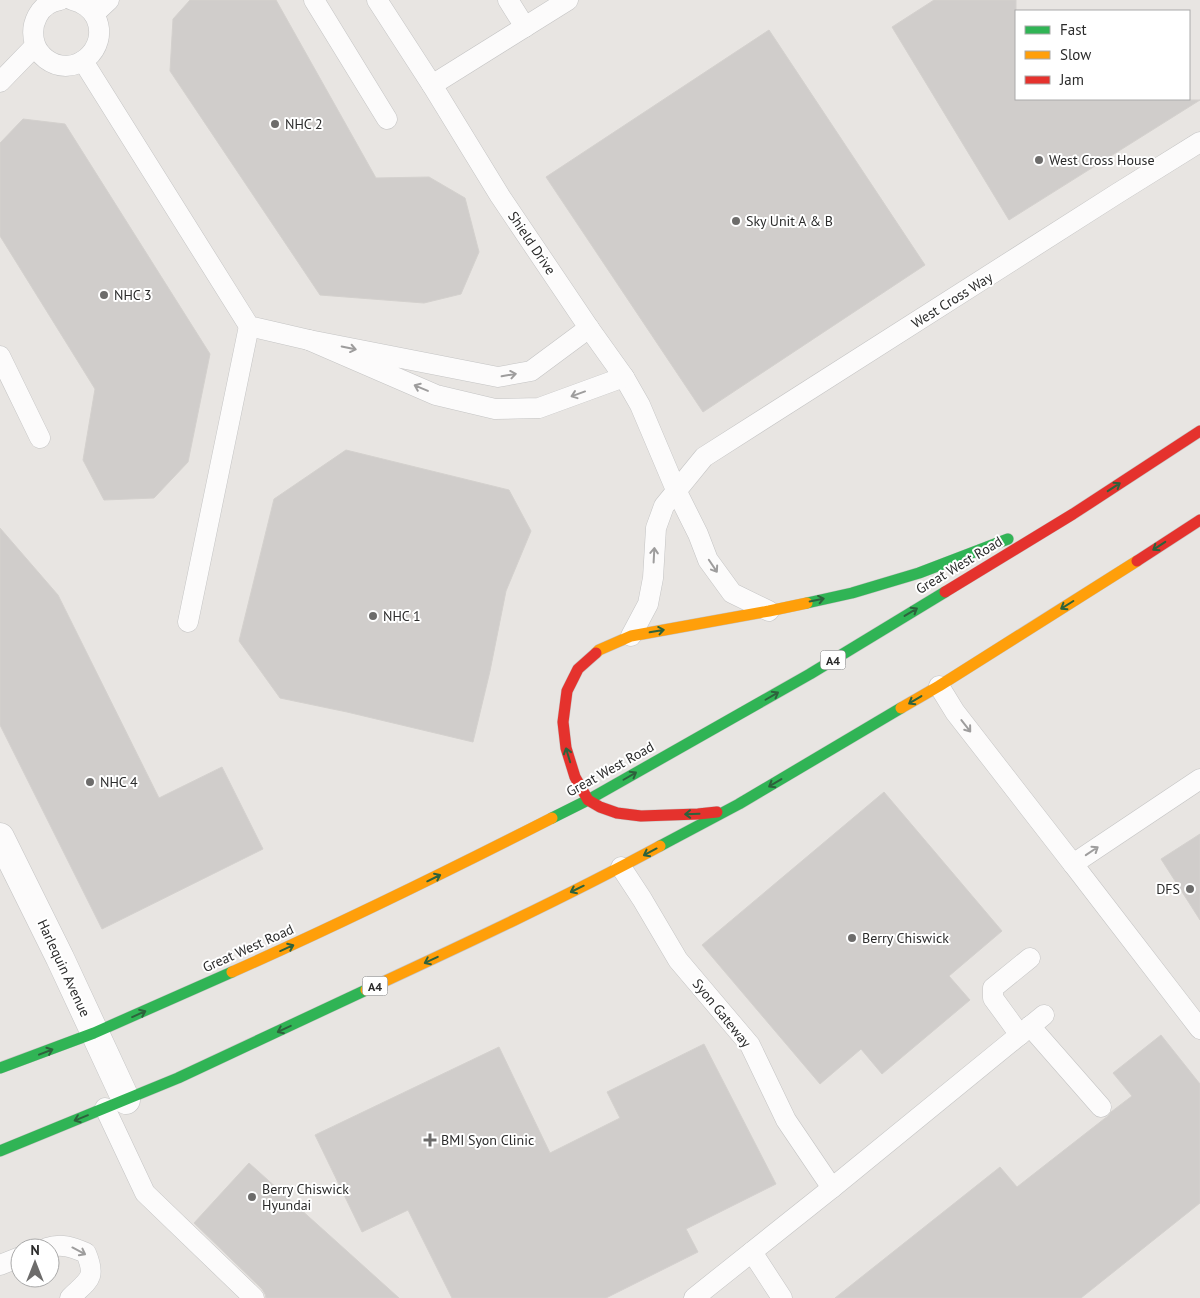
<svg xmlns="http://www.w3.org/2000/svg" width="1200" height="1298" viewBox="0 0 1200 1298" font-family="'PT Sans',sans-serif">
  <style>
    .building { fill: #d0cdcb; stroke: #d4d1ce }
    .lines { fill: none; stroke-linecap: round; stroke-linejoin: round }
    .lane-casing { stroke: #c4c4c4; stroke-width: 21 }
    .street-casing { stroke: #c4c4c4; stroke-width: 29 }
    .fast-casing { stroke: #c5c3c2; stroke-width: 12 }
    .slow-casing { stroke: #c5c3c2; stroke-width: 12 }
    .jam-casing { stroke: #c5c3c2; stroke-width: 12 }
    .lane { stroke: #fcfbfb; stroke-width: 20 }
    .street { stroke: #fcfbfb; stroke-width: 28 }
    .fast { stroke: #30b455; stroke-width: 11 }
    .slow { stroke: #ff9f0a; stroke-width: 11 }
    .jam { stroke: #e5322d; stroke-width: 11 }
    .oneway { stroke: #9e9d9d }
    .oneway2 { stroke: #2d623c }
    .poi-dot { fill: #6d6c6b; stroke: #fff; stroke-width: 2 }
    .labels { text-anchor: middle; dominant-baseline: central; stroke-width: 4; stroke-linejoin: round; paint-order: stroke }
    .shield { fill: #fff; stroke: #6b6b6b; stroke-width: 1 }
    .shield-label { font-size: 12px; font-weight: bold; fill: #2b2b2b }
    .poi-label { font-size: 14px; fill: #2b2b2b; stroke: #fff; text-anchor: start }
    .street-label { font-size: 14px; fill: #2b2b2b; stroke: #fff }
  </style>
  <rect width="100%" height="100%" fill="#e8e5e2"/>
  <!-- building -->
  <g class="building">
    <path d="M 190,0 L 276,0 L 376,178 L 429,177 L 465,198 L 479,252 L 461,294 L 424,303 L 320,295 L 170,71 L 173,19 Z"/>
    <path d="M 934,0 L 1016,0 L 1016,99 L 1200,100 L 1009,220 L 892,27 Z"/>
    <path d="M 769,30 L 925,265 L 703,412 L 546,177 Z"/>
    <path d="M 23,119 L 65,124 L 210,354 L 188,462 L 154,498 L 104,500 L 83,460 L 95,389 L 0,236 L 0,143 Z"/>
    <path d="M 346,450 L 509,490 L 531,531 L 506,591 L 490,671 L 473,742 L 347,712 L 280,698 L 239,641 L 274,499 Z"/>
    <path d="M 0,528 L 58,595 L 159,798 L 222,767 L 263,849 L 102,929 L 0,725 Z"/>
    <path d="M 884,792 L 1002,931 L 949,976 L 970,1000 L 882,1074 L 861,1049 L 820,1084 L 702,945 Z"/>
    <path d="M 1200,834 L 1200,920 L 1161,859 Z"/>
    <path d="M 1161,1035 L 1200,1084 L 1200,1203 L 1081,1298 L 835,1298 L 1000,1167 L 1017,1187 L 1104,1119 L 1108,1116 L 1111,1112 L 1132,1096 L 1113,1073 Z"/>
    <path d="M 704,1044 L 776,1184 L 686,1229 L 698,1252 L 606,1298 L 452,1298 L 408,1210 L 362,1232 L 315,1135 L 499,1047 L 550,1153 L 620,1118 L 607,1092 Z"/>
    <path d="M 249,1163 L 328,1234 L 399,1298 L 266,1298 L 265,1294 L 262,1289 L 194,1223 Z"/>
  </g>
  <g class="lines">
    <!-- lane casing -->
    <g class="lane-casing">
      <g id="lane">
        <path d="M 60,0 C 39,3 29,25 35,44 C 37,50 41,55 46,59 C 74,80 110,49 96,18 C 92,9 82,2 72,0"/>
        <path d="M 314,0 L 387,119"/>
        <path d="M 377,0 L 432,85 L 500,196 L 589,328 L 624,377 L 640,405 L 676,490 L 698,534 L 708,560 L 732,593 L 769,611"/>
        <path d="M 508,0 L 525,27"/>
        <path d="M 94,14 L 109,0"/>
        <path d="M 83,61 L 249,326 L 309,340"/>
        <path d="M 0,82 L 35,46"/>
        <path d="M 432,85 L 568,0"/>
        <path d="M 589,328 L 531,371 L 498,377 L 309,340 L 436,395 L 495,409 L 539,408 L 624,377"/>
        <path d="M 0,356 L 40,438"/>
        <path d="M 188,622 L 249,326"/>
        <path d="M 631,636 L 648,604 L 653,578 L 656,528 L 664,506 L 704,457 L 1118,193 L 1200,142"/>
        <path d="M 939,686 L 955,712 L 1073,864 L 1200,779"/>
        <path d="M 1073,864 L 1200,1029"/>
        <path d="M 621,867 L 642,899 L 678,960 L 750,1045 L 786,1120 L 832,1188 L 1044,1015"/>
        <path d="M 1030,1026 L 1101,1107"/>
        <path d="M 1020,1035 L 993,998 L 993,988 L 1030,958"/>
        <path d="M 105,1108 L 145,1193 L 254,1298"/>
        <path d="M 47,1248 C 61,1243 72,1247 86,1253 C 97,1279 88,1280 70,1298"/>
        <path d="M 752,1252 L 782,1298"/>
        <path d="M 0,1265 L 20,1257"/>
        <path d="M 694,1298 L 832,1188"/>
      </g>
    </g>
    <!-- street casing -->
    <g class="street-casing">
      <path id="street" d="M 0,837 L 60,958 L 126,1100"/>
    </g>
    <!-- fast casing -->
    <g class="fast-casing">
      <g id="fast">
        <path d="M 807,603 L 852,593 L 919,573 L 1008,539"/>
        <path d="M 552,818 L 588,800 L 810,674 L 945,592"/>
        <path d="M 660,846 L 739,804 L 901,708"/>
        <path d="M 0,1068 L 94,1033 L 232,972"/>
        <path d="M 0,1151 L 178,1078 L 366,990"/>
      </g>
    </g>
    <!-- slow casing -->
    <g class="slow-casing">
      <g id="slow">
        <path d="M 596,653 L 599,650 L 631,636 L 769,611 L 807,603"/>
        <path d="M 901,708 L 939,686 L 1137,561"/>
        <path d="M 232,972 C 340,924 446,872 552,818"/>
        <path d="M 366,990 C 465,944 564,898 660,846"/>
      </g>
    </g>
    <!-- jam casing -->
    <g class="jam-casing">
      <g id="jam">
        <path d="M 1137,561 L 1200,520"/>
        <path d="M 945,592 L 1073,514 L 1200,431"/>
        <path d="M 596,653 L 578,669 L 567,691 L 563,722 L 566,748 L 575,777 L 588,800 L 600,807 L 617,813 L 641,816 L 698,814 L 717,812"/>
      </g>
    </g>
    <!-- lane -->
    <use href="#lane" class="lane"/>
    <!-- street -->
    <use href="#street" class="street"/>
    <!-- fast -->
    <use href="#fast" class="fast"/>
    <!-- slow -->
    <use href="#slow" class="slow"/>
    <!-- jam -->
    <use href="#jam" class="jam"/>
  </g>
  <!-- one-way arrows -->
  <defs><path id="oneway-shaft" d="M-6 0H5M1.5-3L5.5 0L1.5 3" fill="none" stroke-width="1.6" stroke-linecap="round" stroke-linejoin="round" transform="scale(1.25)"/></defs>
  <g class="oneway">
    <use href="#oneway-shaft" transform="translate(349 348) rotate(12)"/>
    <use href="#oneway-shaft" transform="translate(509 375) rotate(-10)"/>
    <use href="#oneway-shaft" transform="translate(421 388) rotate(-157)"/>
    <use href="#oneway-shaft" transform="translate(578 394) rotate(160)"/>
    <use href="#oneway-shaft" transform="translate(654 555) rotate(-87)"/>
    <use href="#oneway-shaft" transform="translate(713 566) rotate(56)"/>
    <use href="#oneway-shaft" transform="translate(966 726) rotate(52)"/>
    <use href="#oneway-shaft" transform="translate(1092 851) rotate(-34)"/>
    <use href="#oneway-shaft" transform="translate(79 1251) rotate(28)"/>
  </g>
  <g class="oneway2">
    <use href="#oneway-shaft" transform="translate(1114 487) rotate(-33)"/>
    <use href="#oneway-shaft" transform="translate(1159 546) rotate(147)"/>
    <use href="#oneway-shaft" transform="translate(817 600) rotate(-12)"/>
    <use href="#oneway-shaft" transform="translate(1067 605) rotate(148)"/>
    <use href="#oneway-shaft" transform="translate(911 612) rotate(-31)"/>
    <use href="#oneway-shaft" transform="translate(657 631) rotate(-10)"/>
    <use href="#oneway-shaft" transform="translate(772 696) rotate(-30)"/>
    <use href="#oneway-shaft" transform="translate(915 700) rotate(149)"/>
    <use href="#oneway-shaft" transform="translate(568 755) rotate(-107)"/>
    <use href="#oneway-shaft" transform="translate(630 776) rotate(-30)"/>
    <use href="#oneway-shaft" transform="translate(775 783) rotate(149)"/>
    <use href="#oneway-shaft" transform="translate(692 814) rotate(178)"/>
    <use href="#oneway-shaft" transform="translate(650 852) rotate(152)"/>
    <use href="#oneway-shaft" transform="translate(434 878) rotate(-26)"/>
    <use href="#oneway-shaft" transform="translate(577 889) rotate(154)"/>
    <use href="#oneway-shaft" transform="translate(287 948) rotate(-24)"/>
    <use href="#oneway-shaft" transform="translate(431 960) rotate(155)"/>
    <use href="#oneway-shaft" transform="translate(139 1014) rotate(-24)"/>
    <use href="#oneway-shaft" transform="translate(284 1029) rotate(155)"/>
    <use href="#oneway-shaft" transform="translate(46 1052) rotate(-21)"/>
    <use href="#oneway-shaft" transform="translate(81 1118) rotate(158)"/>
  </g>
  <!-- markers -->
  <g class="poi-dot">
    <circle cx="275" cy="124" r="5"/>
    <circle cx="1039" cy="160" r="5"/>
    <circle cx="736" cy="221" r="5"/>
    <circle cx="104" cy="295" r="5"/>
    <circle cx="373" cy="616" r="5"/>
    <circle cx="90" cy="782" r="5"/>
    <circle cx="1190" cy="889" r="5"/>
    <circle cx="852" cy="938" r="5"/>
    <path d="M427.5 1132.5h5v5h5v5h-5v5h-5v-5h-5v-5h5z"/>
    <circle cx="252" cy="1197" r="5"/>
  </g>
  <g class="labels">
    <!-- shield labels -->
    <g class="shield">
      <rect x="820.5" y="650.5" width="25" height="19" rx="4"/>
      <rect x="362.5" y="976.5" width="25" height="19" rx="4"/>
    </g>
    <g class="shield-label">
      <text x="833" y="660">A4</text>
      <text x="375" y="986">A4</text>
    </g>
    <!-- poi labels -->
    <g class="poi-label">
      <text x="285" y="124">NHC 2</text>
      <text x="1049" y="160">West Cross House</text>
      <text x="746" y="221">Sky Unit A &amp; B</text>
      <text x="114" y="295">NHC 3</text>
      <text x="383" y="616">NHC 1</text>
      <text x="100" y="782">NHC 4</text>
      <text x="1180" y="889" text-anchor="end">DFS</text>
      <text x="862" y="938">Berry Chiswick</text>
      <text x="441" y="1140">BMI Syon Clinic</text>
      <text x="262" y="1189">Berry Chiswick<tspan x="262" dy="16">Hyundai</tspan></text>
    </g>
    <!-- street labels -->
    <g class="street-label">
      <text transform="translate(532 243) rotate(56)">Shield Drive</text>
      <text transform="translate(952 300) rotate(-32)">West Cross Way</text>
      <text transform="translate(959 565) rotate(-31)">Great West Road</text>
      <text transform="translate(610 769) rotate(-29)">Great West Road</text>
      <text transform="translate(248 948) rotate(-24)">Great West Road</text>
      <text transform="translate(64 968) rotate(65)">Harlequin Avenue</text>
      <text transform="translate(722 1013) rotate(51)">Syon Gateway</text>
    </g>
  </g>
  <!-- legend -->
  <rect x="1015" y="10" width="175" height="90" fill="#ffffff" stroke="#aaaaaa"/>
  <rect x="1025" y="26" width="25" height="8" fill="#30b455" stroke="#aaaaaa"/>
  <text x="1060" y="35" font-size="15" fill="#2b2b2b">Fast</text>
  <rect x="1025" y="51" width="25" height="8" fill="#ff9f0a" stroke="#aaaaaa"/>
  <text x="1060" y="60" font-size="15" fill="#2b2b2b">Slow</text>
  <rect x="1025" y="76" width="25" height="8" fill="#e5322d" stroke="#aaaaaa"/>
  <text x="1060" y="85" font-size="15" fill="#2b2b2b">Jam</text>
  <!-- north arrow -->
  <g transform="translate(35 1263)"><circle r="24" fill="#ffffff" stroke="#aaaaaa"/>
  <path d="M0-4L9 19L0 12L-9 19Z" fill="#6d6c6b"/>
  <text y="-8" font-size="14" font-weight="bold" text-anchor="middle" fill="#2b2b2b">N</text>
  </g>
</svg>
